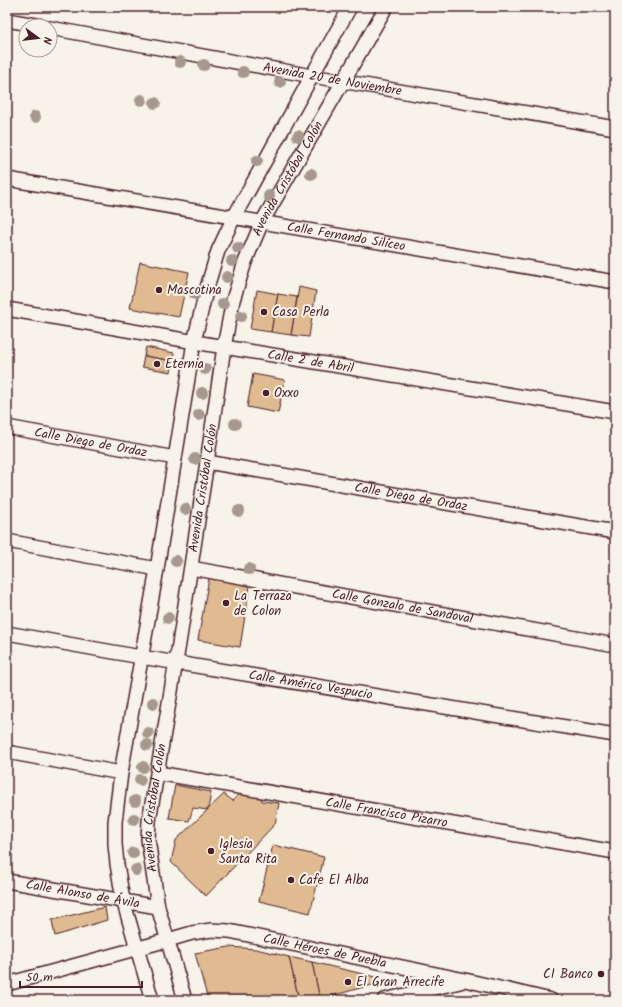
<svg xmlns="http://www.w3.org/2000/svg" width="622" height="1007" viewBox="0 0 622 1007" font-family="Kalam,sans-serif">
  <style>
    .building { fill: #e0bb91; stroke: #4a1f2b }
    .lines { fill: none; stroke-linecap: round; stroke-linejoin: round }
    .minor-casing { stroke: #4a1f2b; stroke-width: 16 }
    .minor { stroke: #f7f3e8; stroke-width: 13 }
    .tree { fill: #a7988e }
    .poi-dot { fill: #4a1f2b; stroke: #f7f3e8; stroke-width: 1.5 }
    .labels { text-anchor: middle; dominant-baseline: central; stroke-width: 4; stroke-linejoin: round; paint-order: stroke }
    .street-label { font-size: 13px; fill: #4a1f2b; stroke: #f7f3e8 }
    .poi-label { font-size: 13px; fill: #4a1f2b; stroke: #f7f3e8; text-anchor: start }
  </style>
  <rect width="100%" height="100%" fill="#f7f3e8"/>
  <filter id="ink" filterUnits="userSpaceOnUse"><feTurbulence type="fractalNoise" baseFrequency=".025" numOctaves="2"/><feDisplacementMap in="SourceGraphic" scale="8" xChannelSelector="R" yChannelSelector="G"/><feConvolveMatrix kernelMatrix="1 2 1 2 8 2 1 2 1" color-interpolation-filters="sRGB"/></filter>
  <g filter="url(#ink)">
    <!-- building -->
    <g class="building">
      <path d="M 140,262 L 189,272 L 179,317 L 130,308 Z"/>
      <path d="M 299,287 L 316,291 L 309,337 L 291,335 Z"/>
      <path d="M 257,290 L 278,294 L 271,332 L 250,329 Z"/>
      <path d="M 278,294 L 297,297 L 291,335 L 271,332 Z"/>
      <path d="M 146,347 L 174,353 L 173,361 L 144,356 Z"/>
      <path d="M 144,356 L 173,361 L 171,372 L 142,367 Z"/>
      <path d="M 253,374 L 285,380 L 278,413 L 247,407 Z"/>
      <path d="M 209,578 L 250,585 L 240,647 L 198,640 Z"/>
      <path d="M 175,785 L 211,792 L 208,810 L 193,808 L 189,821 L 169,818 Z"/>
      <path d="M 243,790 L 261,795 L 262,801 L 279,803 L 275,824 L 206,896 L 171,862 L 176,840 L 224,794 L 233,801 Z"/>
      <path d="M 273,845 L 324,857 L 310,913 L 259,901 Z"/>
      <path d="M 105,907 L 107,920 L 55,936 L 52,920 Z"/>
      <path d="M 229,947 L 256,949 L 289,957 L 299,1000 L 208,1000 L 195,953 Z"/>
      <path d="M 289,957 L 312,962 L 320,999 L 299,1000 Z"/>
      <path d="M 312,962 L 380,978 L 379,983 L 320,999 Z"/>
    </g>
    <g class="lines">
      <!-- minor casing -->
      <g class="minor-casing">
        <g id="minor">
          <path d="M 7,20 L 42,26"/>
          <path id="s1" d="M 50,28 L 312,76 L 615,128"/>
          <path id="s2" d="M 7,179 L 615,282"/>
          <path id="s3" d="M 7,309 L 224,347 L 615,412"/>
          <path id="s4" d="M 7,427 L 175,458"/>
          <path id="s5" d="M 207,462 L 615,532"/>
          <path d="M 7,541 L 157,569"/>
          <path id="s6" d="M 191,568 L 615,645"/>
          <path id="s7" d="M 7,633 L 141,657 L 615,735"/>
          <path d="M 7,752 L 121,773"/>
          <path id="s8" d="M 158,773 L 615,852"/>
          <path id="s9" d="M 7,881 L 158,907"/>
          <path id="s10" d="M 7,984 L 168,940 L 192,933 L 211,930 L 229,931 L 465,980 L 551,1000"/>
          <path d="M 152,1000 L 137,948 L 123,900 L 117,864 L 115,844 L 115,822 L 121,773 L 157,569 L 194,342 L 206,291 L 218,251 L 234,217 L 350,7"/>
          <path id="s11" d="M 185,1000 L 158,907 L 148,839 L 149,821 L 179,644 L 207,462 L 224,347 L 233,300 L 245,262 L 262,222 L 386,7"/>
          <path d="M 384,1000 L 460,982"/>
        </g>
      </g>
      <!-- minor -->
      <use href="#minor" class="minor"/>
    </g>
    <!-- trees -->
    <g class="tree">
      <circle cx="180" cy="62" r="6"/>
      <circle cx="204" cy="65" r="6"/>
      <circle cx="243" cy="72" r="6"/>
      <circle cx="280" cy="82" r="6"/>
      <circle cx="141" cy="100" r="6"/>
      <circle cx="155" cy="103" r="6"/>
      <circle cx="35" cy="117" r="6"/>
      <circle cx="298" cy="136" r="6"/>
      <circle cx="257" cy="161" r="6"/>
      <circle cx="311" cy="174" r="6"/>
      <circle cx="269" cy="196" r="6"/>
      <circle cx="238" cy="248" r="6"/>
      <circle cx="232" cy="261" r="6"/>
      <circle cx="227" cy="277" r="6"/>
      <circle cx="195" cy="294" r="6"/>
      <circle cx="223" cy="304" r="6"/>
      <circle cx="241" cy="316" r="6"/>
      <circle cx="205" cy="369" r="6"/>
      <circle cx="202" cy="393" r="6"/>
      <circle cx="199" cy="415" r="6"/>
      <circle cx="235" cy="424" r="6"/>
      <circle cx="195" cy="459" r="6"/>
      <circle cx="185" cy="509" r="6"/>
      <circle cx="239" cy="511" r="6"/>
      <circle cx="176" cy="561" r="6"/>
      <circle cx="249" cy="569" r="6"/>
      <circle cx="168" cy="618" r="6"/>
      <circle cx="153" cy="703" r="6"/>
      <circle cx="148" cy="733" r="6"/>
      <circle cx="147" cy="745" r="6"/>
      <circle cx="143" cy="767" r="6"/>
      <circle cx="140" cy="780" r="6"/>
      <circle cx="135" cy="801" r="6"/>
      <circle cx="134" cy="819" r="6"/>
      <circle cx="133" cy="853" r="6"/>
      <circle cx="136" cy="870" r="6"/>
    </g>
  </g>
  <!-- markers -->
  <g class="poi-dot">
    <circle cx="159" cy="290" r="4"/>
    <circle cx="264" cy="312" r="4"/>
    <circle cx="157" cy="364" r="4"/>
    <circle cx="266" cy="393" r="4"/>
    <circle cx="226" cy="603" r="4"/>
    <circle cx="211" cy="851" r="4"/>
    <circle cx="291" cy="880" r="4"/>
    <circle cx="601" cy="974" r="4"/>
    <circle cx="348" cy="982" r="4"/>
  </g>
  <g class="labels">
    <!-- street labels -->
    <g class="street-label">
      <text stroke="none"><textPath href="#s1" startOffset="287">Avenida 20 de Noviembre</textPath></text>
      <text stroke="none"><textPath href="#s11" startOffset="845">Avenida Cristóbal Colón</textPath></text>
      <text stroke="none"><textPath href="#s2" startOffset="344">Calle Fernando Silíceo</textPath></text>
      <text stroke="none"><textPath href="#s3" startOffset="308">Calle 2 de Abril</textPath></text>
      <text stroke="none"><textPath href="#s4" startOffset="85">Calle Diego de Ordaz</textPath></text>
      <text stroke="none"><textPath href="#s11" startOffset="521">Avenida Cristóbal Colón</textPath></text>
      <text stroke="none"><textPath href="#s5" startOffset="207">Calle Diego de Ordaz</textPath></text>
      <text stroke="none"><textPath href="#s6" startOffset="215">Calle Gonzalo de Sandoval</textPath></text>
      <text stroke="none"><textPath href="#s7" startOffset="308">Calle Américo Vespucio</textPath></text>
      <text stroke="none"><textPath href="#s11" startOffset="197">Avenida Cristóbal Colón</textPath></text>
      <text stroke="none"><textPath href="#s8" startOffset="232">Calle Francisco Pizarro</textPath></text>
      <text stroke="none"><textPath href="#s9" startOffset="77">Calle Alonso de Ávila</textPath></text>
      <text stroke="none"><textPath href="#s10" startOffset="327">Calle Héroes de Puebla</textPath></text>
    </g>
    <!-- poi labels -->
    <g class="poi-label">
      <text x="167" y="290">Mascotina</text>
      <text x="272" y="312">Casa Perla</text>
      <text x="165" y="364">Eternia</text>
      <text x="274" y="393">Oxxo</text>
      <text x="234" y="596">La Terraza<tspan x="234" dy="15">de Colon</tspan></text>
      <text x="219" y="844">Iglesia<tspan x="219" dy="15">Santa Rita</tspan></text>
      <text x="299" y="880">Cafe El Alba</text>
      <text x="593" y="974" text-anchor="end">CI Banco</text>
      <text x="356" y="982">El Gran Arrecife</text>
    </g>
  </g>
  <!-- margin -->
  <rect width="622" height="1007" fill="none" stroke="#f7f3e8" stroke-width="24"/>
  <rect x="12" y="12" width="598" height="983" fill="none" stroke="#4a1f2b" stroke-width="1.5" filter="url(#ink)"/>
  <!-- north arrow -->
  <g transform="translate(38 38) rotate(105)"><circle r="19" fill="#f7f3e8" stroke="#b29e9c"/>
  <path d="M0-3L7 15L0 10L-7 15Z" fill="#4a1f2b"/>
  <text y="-6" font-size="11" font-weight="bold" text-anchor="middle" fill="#4a1f2b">N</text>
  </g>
  <!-- scale -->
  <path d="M20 981v6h122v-6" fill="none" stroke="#4a1f2b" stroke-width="2"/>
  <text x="26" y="981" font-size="12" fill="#4a1f2b" stroke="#f7f3e8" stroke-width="3" paint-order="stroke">50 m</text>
</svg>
